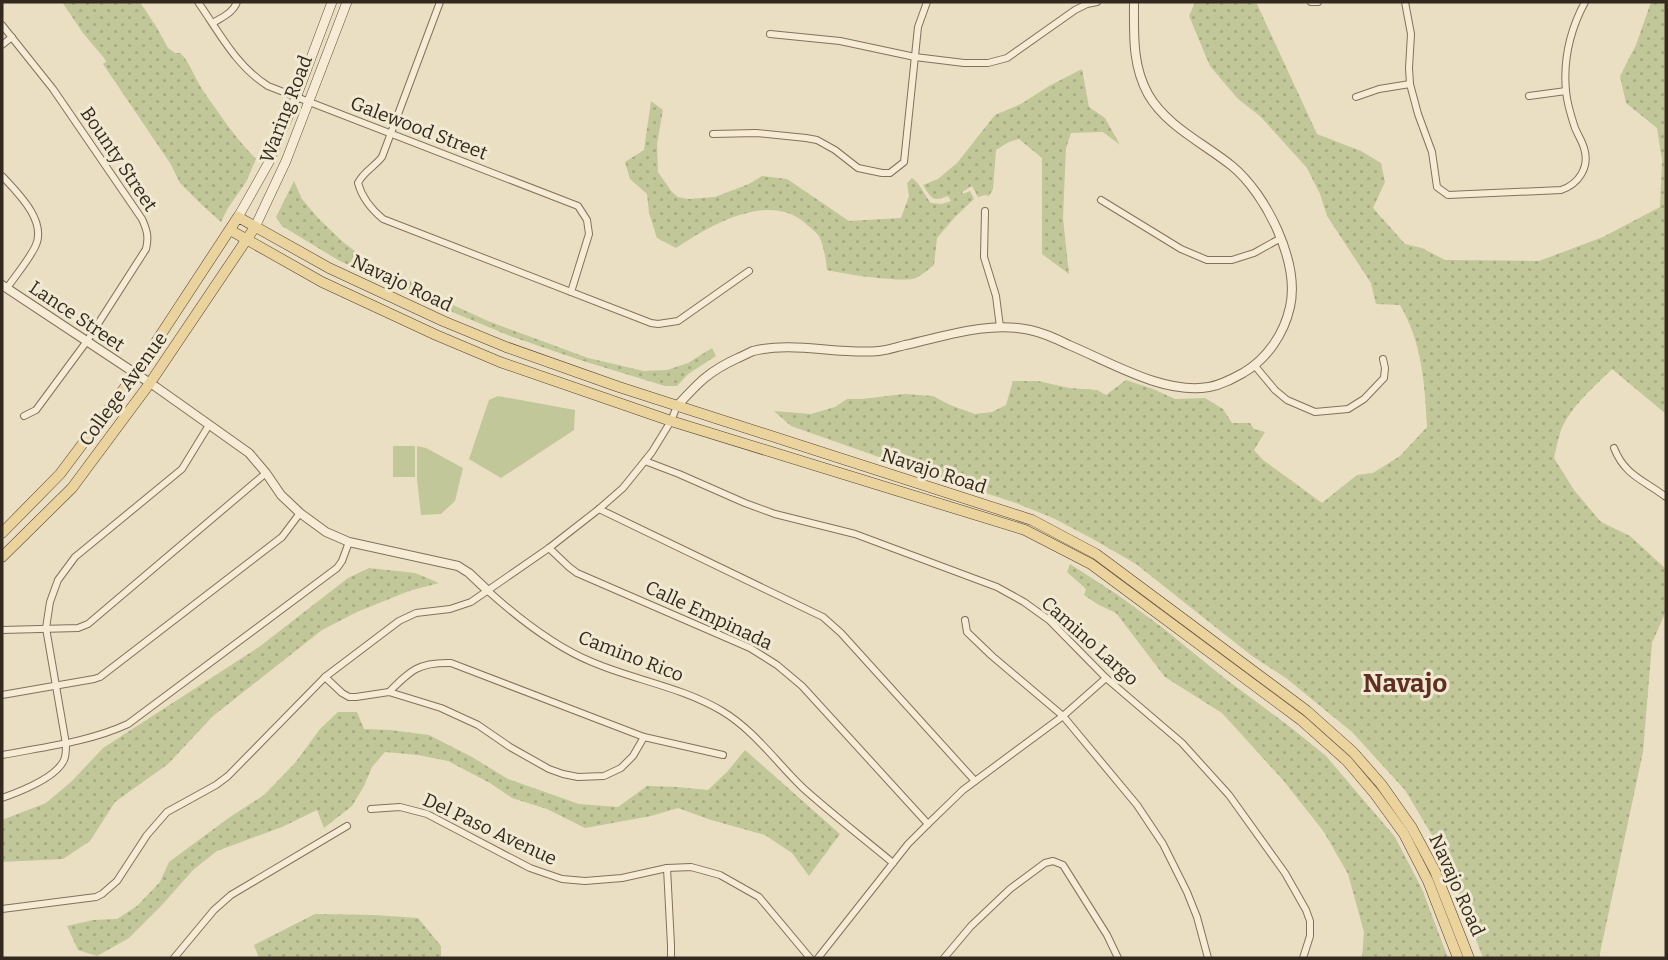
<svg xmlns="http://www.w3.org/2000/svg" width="1668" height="960" viewBox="0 0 1668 960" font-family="Bitter,serif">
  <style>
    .grass { fill: url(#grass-dots) }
    .garden { fill: #c1c798 }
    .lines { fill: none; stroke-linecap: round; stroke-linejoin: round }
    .minor-casing { stroke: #83715b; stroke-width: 8 }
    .tertiary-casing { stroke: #83715b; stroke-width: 10 }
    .secondary-casing { stroke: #65523e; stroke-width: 10 }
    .primary-casing { stroke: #513f2f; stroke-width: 11 }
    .minor { stroke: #f6ecd5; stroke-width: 6 }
    .tertiary { stroke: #f6ecd5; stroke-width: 8 }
    .secondary { stroke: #f6ecd5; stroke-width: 9 }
    .primary { stroke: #ebd39d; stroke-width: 10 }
    .labels { text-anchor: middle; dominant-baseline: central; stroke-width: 6; stroke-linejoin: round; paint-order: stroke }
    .street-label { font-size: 19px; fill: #34291e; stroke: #f2e9d2 }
    .district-label { font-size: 26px; font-weight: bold; fill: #5d2e21; stroke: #f2e9d2 }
  </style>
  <defs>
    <pattern id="grass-dots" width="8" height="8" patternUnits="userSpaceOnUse" patternTransform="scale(1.75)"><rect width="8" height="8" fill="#c1c798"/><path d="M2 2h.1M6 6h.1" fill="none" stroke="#a6ab83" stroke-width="1.8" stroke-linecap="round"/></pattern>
  </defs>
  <rect width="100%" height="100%" fill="#eadfc3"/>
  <!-- grass -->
  <g class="grass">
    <path d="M 62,2 L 140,2 L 157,28 L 168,48 L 175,53 L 180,53 L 184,57 C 192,68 196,81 204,92 C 220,115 236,139 256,159 L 246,182 L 228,208 L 221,222 L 202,205 L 180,183 L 170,163 L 103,64 L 106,62 L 104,58 L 83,33 Z"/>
    <path d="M 1195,2 L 1256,2 L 1317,134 L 1361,151 L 1381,163 L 1385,182 L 1373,208 L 1405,244 L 1422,248 L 1445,260 L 1539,261 L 1603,237 L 1660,207 L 1662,160 L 1657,128 L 1626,103 L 1620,76 L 1636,45 L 1651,2 L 1666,2 L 1666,414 L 1612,369 C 1594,387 1571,406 1561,430 C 1558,439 1556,449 1554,458 L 1574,490 L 1601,522 L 1630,536 L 1666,569 L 1666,611 L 1652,643 L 1643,752 L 1599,958 L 1483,958 L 1445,857 L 1405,790 L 1352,732 L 1286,678 L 1252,656 L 1136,564 L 1091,538 L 1053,518 L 1016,503 L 927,474 L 791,426 L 774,411 L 811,414 L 835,407 L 847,399 L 862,399 L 904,394 L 933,396 L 950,405 L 975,414 L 992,412 L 1006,405 L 1013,381 L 1038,381 L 1069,388 L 1097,390 L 1106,395 L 1126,380 L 1153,389 L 1175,399 L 1205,398 L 1223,409 L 1232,423 L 1250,423 L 1254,429 L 1265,432 L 1254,450 L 1263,460 L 1322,503 L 1357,475 L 1373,473 L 1400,456 L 1427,427 C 1425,385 1422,342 1400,305 L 1376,304 L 1371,283 L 1327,216 L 1320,194 L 1307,168 L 1260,116 L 1238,99 L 1210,66 L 1189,16 Z"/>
    <path d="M 1082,69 L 1089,107 L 1105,118 L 1120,145 L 1103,132 L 1071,133 L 1066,148 L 1063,218 L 1069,274 L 1042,254 L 1042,158 L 1019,139 L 1009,142 L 996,150 L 993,189 L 989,196 L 985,195 L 978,197 L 972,186 L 962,192 L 963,194 L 970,191 L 974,199 L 955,217 L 937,238 L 934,265 C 929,269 922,275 916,278 C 903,283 843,274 827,270 C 826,260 824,248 820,238 C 817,232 810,228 805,223 C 768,191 709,226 676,248 L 657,238 L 649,213 L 647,194 L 630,179 L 625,162 L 644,150 L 651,101 L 663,110 L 657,144 L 658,172 L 672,192 L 678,197 L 688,199 L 715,197 L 749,184 L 762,176 L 787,179 L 849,221 L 901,218 L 909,196 L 907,183 L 912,178 C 921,184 924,195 931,203 L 942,204 L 951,201 L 948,196 C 932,202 932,199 923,185 L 938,179 L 957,163 L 995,115 L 1021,104 L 1049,86 Z"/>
    <path d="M 294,181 L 302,199 L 318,218 L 343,242 L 368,261 L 400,275 L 455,306 L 488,321 L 588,358 L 644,371 L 667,370 L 688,363 L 712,348 L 716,356 L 688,374 L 677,386 L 665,386 L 580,360 L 510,336 L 433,304 L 338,260 L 282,226 L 276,217 Z"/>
    <path d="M 1070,564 L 1118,595 L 1163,628 L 1223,677 L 1294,730 L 1326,756 L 1395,837 L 1422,889 L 1448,958 L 1362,958 L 1364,932 L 1348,874 L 1324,832 L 1283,780 L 1222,713 L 1165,677 L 1116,613 L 1099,605 L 1084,595 L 1086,589 L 1067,572 Z"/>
    <path d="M 369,568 L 415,573 L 439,583 L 409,591 L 357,612 L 322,630 L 213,716 L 168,764 L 115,802 L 90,841 L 63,859 L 2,862 L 2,820 L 46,803 L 72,781 L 103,748 L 259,647 L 348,578 Z"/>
    <path d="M 338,712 L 357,712 L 364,729 L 390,730 L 429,735 L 472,757 L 508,779 L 579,804 L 618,807 L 647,786 L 677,787 L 708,790 L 727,772 L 745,750 L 840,834 L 809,876 L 792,853 L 765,835 L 711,820 L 678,808 L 651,816 L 585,828 L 547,809 L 512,798 L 490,783 L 448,761 L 418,755 L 385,752 L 372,767 L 364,786 L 352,806 L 324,828 L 317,810 L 282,827 L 217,851 L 193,870 L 162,905 L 129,938 L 97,956 L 78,950 L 67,926 L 93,920 L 117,919 L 137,906 L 160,882 L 169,862 L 230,817 L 264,795 L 295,763 L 320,729 Z"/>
    <path d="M 315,914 L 374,915 L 418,918 L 441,946 L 441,958 L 259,958 L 254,945 Z"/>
  </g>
  <!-- garden -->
  <g class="garden">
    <path d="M 498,396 L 575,410 L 574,430 L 501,478 L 469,459 L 489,400 Z"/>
    <rect x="393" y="446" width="22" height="31"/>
    <path d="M 417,446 L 426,448 L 463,468 L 455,501 L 441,514 L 421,515 L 417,479 Z"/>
  </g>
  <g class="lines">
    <!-- minor casing -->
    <g class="minor-casing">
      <g id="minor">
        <path d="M 198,2 C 219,32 236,66 268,86 L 578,206 L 587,220 L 589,234 L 571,292"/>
        <path d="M 440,2 L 382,157 C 374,167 363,172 358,183 C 362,198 371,209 383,219 L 651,323 L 658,324 L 678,321 L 749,271"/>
        <path d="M 1311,2 L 1318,2"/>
        <path d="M 1405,2 L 1411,34 L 1409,68 L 1410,84 L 1418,114 L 1432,152 L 1437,187 L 1448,195 L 1561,190 C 1579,184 1590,167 1584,148 C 1582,141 1578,135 1575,128 C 1571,116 1567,103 1566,91 C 1563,59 1570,30 1585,2"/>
        <path d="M 213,23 C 222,17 233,13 237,2"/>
        <path d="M 2,25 L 53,89 L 142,219 C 147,230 149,237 146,249 L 87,341 L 36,410 L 24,416"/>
        <path d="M 770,34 L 840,41 L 915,57 L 964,63 L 988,63 L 1007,58 L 1075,10 L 1087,4 L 1097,2"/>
        <path d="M 2,45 L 12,37"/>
        <path d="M 1529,96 L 1566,91"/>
        <path d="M 1356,97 L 1379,89 L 1410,84"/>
        <path d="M 713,134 L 756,133 L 806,138 L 817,140 L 835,150 L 858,168 L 882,173 L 890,173 L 904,162 L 918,27 L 927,2"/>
        <path d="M 2,176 C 18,193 48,222 35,247 C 28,261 16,275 7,288"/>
        <path d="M 1101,200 L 1181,249 L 1207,260 L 1232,260 L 1254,253 L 1281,238"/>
        <path d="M 985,211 L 984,257 L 996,296 L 1000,327"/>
        <path d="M 1255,366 L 1275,390 L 1287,400 L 1315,412 L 1348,409 L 1364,399 L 1384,378 L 1385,368 L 1383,359"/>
        <path d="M 1614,448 C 1625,476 1644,480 1666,497"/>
        <path d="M 645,461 L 679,474 L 745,503 L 775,514 L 855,534 L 997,587 L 1024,602 L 1049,620 L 1106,678 L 1182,743 L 1229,795 L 1285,873 L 1306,910 L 1310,921 L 1310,936 L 1303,958"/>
        <path d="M 599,509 L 823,617 L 841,633 L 975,781"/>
        <path d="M 549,548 L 569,567 L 577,573 L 750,648 L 777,665 L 802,686 L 928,824"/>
        <path d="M 487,590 C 518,618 553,646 592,662 C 634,680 682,687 722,711 C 754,730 776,762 803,788 C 832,814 863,838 893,863"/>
        <path d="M 965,620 L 967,632 L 992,656 L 1063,716 L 1137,805 L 1163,844 L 1187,892 L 1197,917 L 1208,958"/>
        <path d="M 2,630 L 78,628 L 88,624 L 266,473"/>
        <path d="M 325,677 L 342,693 L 349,697 L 356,697 L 389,692 L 441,708 L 478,725 L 510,747 L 549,769 L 563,774 L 578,777 L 604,776 L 621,768 L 633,756 L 644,737"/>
        <path d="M 389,692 C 411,670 419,662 451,663 L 644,737 L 723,755"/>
        <path d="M 2,695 L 94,679 L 100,677 L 282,537 L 300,513"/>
        <path d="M 2,755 C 44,747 89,742 128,724 L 337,568 L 342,561 L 349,542"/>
        <path d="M 2,798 C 19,792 56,778 64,760 C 66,756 66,749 66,744 L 46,628 L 50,602 L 58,580 L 75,557 L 182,469 L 209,425"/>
        <path d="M 371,809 L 400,807 L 427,814 L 530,868 L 562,879 L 585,881 L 622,878 L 667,868 L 691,867 L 720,875 L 759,897 L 810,958"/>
        <path d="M 667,868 L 671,945 L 671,958"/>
        <path d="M 2,909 L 96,897 L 102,894 L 117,881 L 147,835 L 167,812 L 216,785 L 228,776 L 325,677 L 399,621 L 416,613 L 450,609 L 471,602 L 549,548 L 599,509 L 623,488 L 652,452 L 671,421 L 677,406"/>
        <path d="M 174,958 L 214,910 L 231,895 L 347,826"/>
        <path d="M 818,958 L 908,844 L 928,824 L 963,790 L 1063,716 L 1106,678"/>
        <path d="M 944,958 L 971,926 L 1010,889 L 1045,863 L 1053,861 L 1063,865 L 1107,935 L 1118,958"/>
      </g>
    </g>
    <!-- tertiary casing -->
    <g class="tertiary-casing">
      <g id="tertiary">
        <path d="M 2,285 L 156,387 L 249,453 L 266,473 L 281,495 L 300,513 L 326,532 L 349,542 L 458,566 L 469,573 L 487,590"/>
        <path d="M 677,406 C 698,383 709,371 738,358 C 743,356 748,353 753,351 C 793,341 839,355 879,351 C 888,350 897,347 905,345 C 946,336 988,321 1030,330 C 1044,333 1057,339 1069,345 C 1110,362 1164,395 1209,387 C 1221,385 1232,379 1243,373 C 1267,359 1284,334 1290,307 C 1300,262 1266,194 1232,166 C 1205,144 1166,126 1148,94 C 1132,65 1134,34 1134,2"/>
      </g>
    </g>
    <!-- secondary casing -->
    <g class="secondary-casing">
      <g id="secondary">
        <path d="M 238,217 L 269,162 L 296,98 L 332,2"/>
        <path d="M 255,227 L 286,161 L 347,2"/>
      </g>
    </g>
    <!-- primary casing -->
    <g class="primary-casing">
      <g id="primary">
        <path d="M 230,230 L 322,282 L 436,335 L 500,362 L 671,421 L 1025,530 L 1091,564 L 1301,720 L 1347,761 L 1375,794 L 1404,834 L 1428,881 L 1458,958"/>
        <path d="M 2,533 L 60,474 L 135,374 L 238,217 L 329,268 L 443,321 L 506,347 L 619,387 L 1032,520 L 1096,554 L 1307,711 L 1353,752 L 1381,784 L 1412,828 L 1435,871 L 1469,958"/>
        <path d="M 2,557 L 72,488 L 150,383 L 255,227"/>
      </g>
    </g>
    <!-- minor -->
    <use href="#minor" class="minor"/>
    <!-- tertiary -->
    <use href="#tertiary" class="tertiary"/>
    <!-- secondary -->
    <use href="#secondary" class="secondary"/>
    <!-- primary -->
    <use href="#primary" class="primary"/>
  </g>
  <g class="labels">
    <!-- street labels -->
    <g class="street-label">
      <text transform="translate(286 109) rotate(-69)">Waring Road</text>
      <text transform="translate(419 128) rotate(21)">Galewood Street</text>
      <text transform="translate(119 159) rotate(56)">Bounty Street</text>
      <text transform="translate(402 283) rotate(25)">Navajo Road</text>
      <text transform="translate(77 316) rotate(34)">Lance Street</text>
      <text transform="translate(123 389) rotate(-54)">College Avenue</text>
      <text transform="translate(934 471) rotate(18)">Navajo Road</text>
      <text transform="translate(709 615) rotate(25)">Calle Empinada</text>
      <text transform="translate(1090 641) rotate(42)">Camino Largo</text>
      <text transform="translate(631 656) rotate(21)">Camino Rico</text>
      <text transform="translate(490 829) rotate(25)">Del Paso Avenue</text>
      <text transform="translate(1457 885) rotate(66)">Navajo Road</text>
    </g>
    <!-- district labels -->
    <g class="district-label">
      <text x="1405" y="683">Navajo</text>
    </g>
  </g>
  <!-- border -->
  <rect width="1668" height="960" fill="none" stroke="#34291e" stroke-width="7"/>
</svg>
